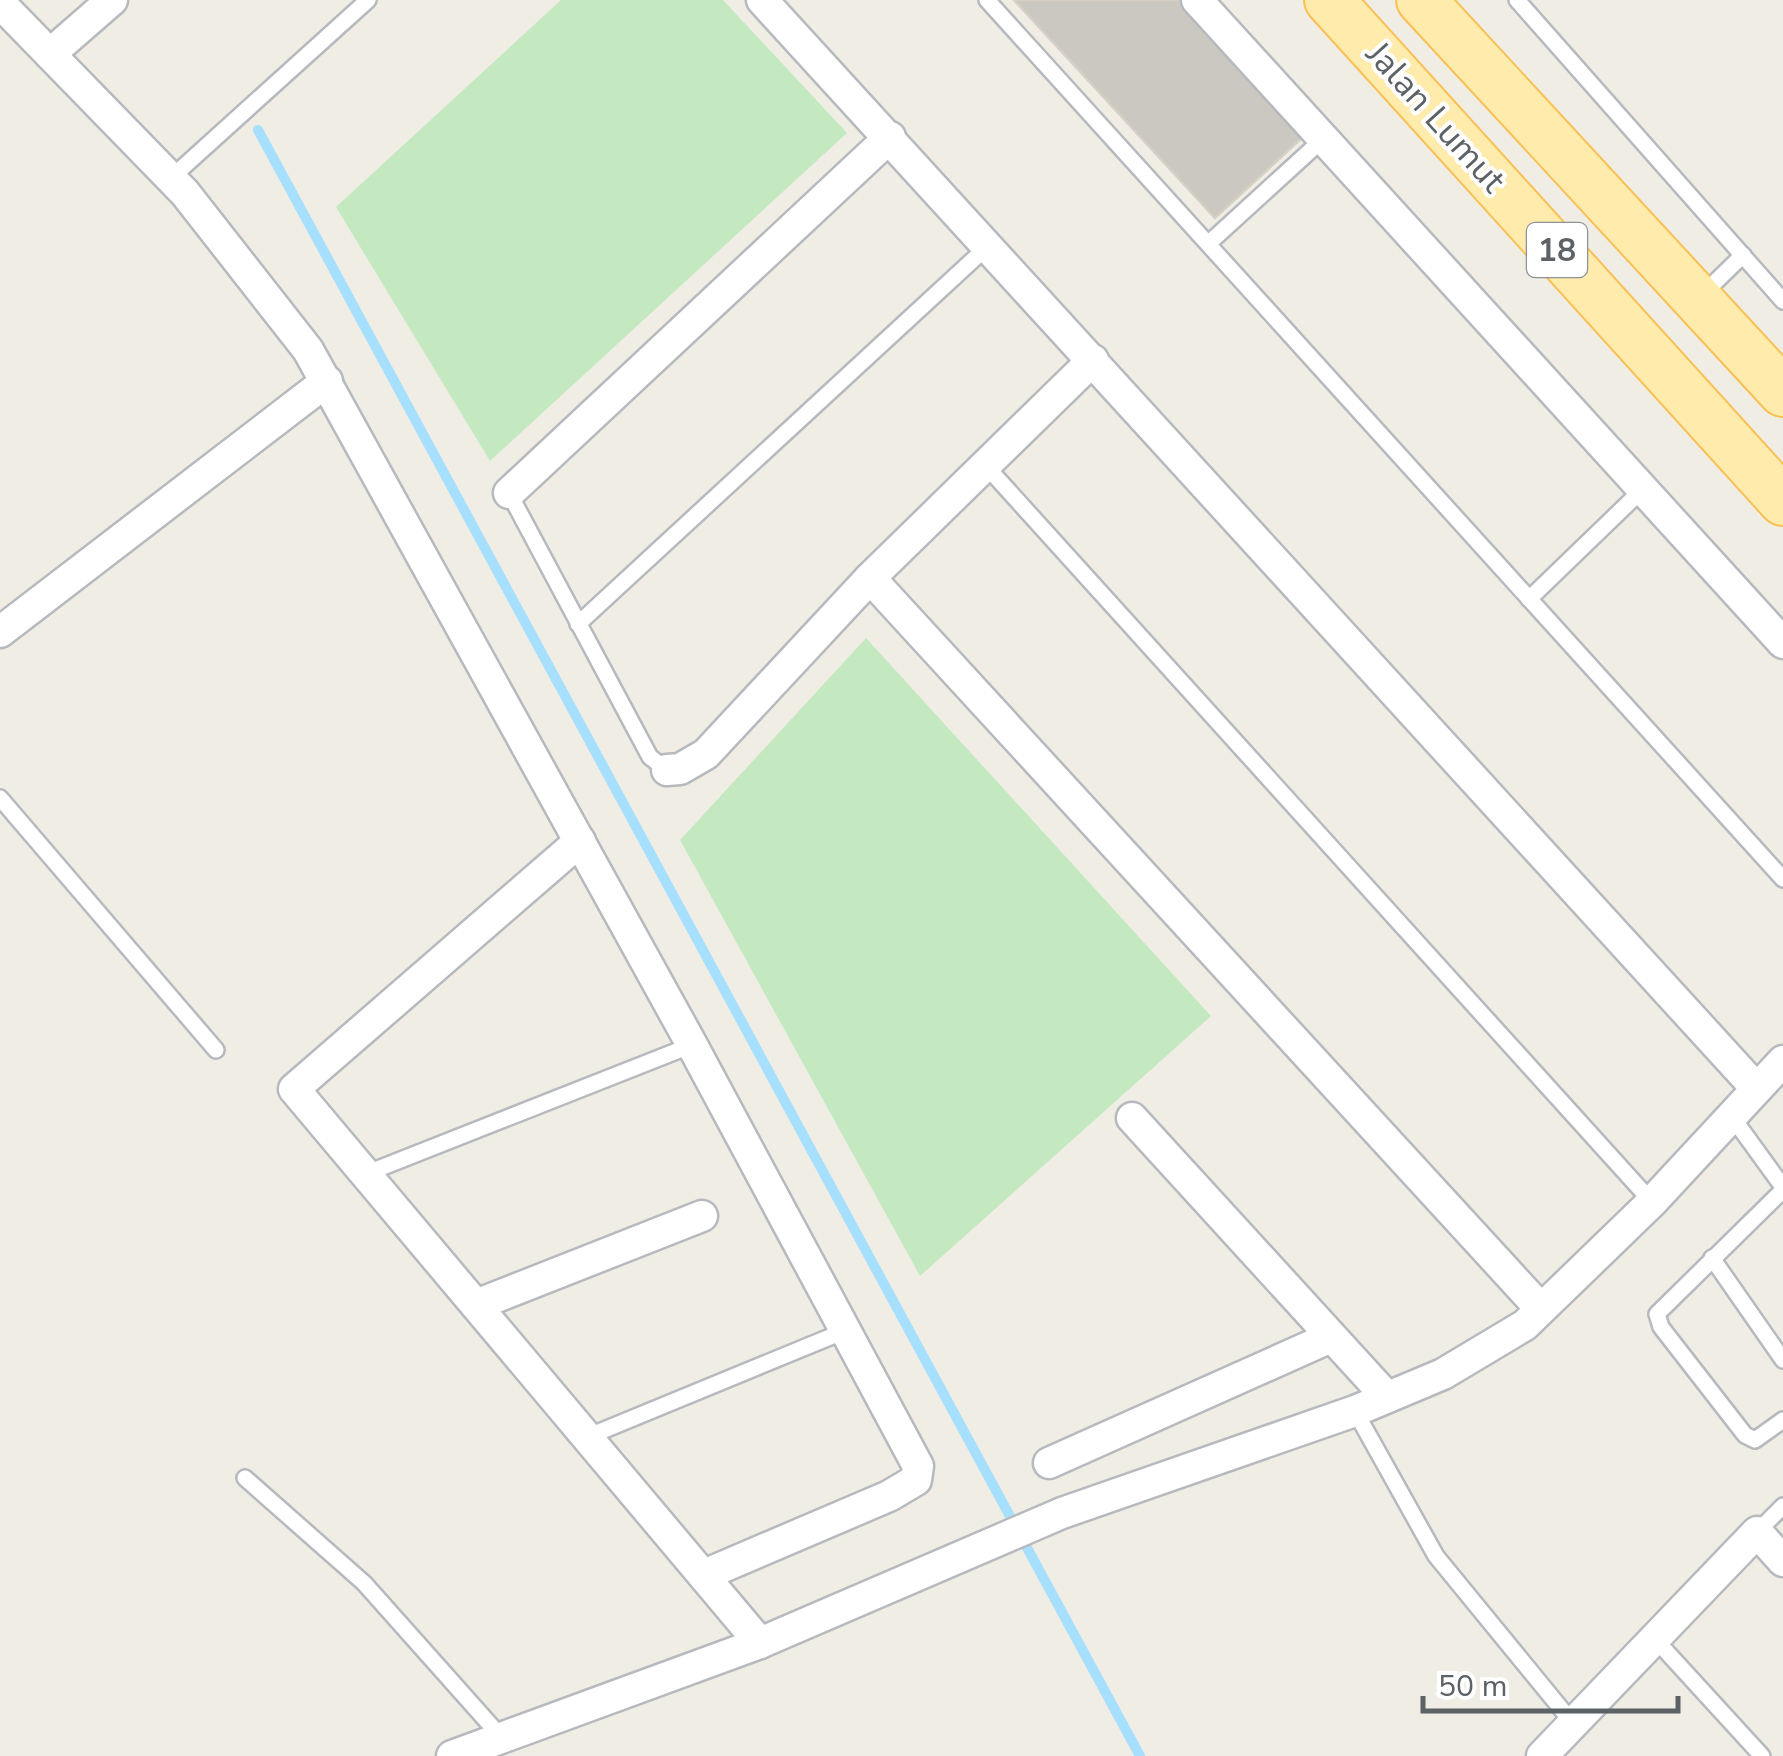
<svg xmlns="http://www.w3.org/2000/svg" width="1783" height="1756" viewBox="0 0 1783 1756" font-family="'Nunito Sans',sans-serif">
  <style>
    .green { fill: #c4e9c1 }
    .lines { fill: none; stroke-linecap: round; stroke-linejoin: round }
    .stream { stroke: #a7dfff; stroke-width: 10 }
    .building { fill: #cbc8c2; stroke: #d6cfc3; stroke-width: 2.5 }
    .lane-casing { stroke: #b6b9bd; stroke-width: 20 }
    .street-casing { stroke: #b6b9bd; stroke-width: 35 }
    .primary-casing { stroke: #fac055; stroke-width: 52 }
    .lane { stroke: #fff; stroke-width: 15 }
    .street { stroke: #fff; stroke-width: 30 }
    .primary { stroke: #ffebac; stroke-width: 48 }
    .labels { text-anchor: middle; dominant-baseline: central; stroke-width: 8; stroke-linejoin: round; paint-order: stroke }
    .shield { fill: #fff; stroke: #8e9195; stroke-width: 2.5 }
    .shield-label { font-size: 32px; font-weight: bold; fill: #5d6267 }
    .street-label { font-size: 35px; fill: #5d6267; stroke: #fff }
  </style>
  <rect width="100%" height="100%" fill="#f0ede5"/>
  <!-- green -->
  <g class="green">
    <path d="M 561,0 L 723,0 L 847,133 L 490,461 L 336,207 Z"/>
    <path d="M 866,638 L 1211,1016 L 920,1276 L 680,840 Z"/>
  </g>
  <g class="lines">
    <!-- stream -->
    <path class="stream" d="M 258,130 L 1140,1756"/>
  </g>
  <!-- building -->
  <path class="building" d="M 1014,0 L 1179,0 L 1304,136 L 1215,218 Z"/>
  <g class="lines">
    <!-- lane casing -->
    <g class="lane-casing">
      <g id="lane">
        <path d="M 987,0 L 1783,879"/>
        <path d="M 1517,0 L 1783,301"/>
        <path d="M 171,178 L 368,0"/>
        <path d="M 1209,243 L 1323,139"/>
        <path d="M 1703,294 L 1743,255"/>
        <path d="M 987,467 L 1652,1202"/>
        <path d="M 509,493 L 650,757 L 667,770"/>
        <path d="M 1529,599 L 1644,488"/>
        <path d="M 578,624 L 988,246"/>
        <path d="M 0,798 L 216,1050"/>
        <path d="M 1730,1114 L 1783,1187"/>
        <path d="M 365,1174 L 692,1045"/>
        <path d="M 1783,1190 L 1657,1314 L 1661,1327 L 1745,1435 L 1755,1440 L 1783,1420"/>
        <path d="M 1712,1258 L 1783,1360"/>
        <path d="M 1355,1411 L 1436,1556 L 1572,1722"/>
        <path d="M 587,1437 L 847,1330"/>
        <path d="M 245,1478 L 364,1583 L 502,1738"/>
        <path d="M 1757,1532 L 1783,1506"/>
        <path d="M 1654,1638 L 1762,1756"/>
      </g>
    </g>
    <!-- street casing -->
    <g class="street-casing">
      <g id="street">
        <path d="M 762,0 L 1755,1087"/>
        <path d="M 1197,0 L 1783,643"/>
        <path d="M 0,3 L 185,193 L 308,350 L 692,1045 L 918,1466 L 916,1480 L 889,1496 L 704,1575"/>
        <path d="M 50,54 L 112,0"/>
        <path d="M 509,493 L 890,137"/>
        <path d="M 870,578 L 1540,1308"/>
        <path d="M 0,632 L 327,381"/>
        <path d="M 667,770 L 680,769 L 706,754 L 870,578 L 1093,360"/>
        <path d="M 580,841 L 294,1089 L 760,1643"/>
        <path d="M 1132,1118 L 1387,1397"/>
        <path d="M 476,1305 L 702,1216"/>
        <path d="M 1049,1463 L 1331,1337"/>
        <path d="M 452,1756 L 760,1643 L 1062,1513 L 1355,1411 L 1443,1374 L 1525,1325 L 1652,1202 L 1783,1061"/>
        <path d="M 1542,1756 L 1757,1532 L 1783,1561"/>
      </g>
    </g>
    <!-- primary casing -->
    <g class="primary-casing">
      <g id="primary">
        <path d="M 1329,0 L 1783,501"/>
        <path d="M 1421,0 L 1783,392"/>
      </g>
    </g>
    <!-- lane -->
    <use href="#lane" class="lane"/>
    <!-- street -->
    <use href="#street" class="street"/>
    <!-- primary -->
    <use href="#primary" class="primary"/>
  </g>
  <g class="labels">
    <!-- shield labels -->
    <rect class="shield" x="1527" y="223" width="60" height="54" rx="8"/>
    <g class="shield-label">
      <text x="1557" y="250">18</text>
    </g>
    <!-- street labels -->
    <g class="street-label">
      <text transform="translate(1436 117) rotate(48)">Jalan Lumut</text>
    </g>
  </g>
  <!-- scale -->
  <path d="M1423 1696v15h255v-15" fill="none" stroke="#5d6267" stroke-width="5"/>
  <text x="1438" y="1696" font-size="30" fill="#5d6267" stroke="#ffffff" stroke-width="8" paint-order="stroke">50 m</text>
</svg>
